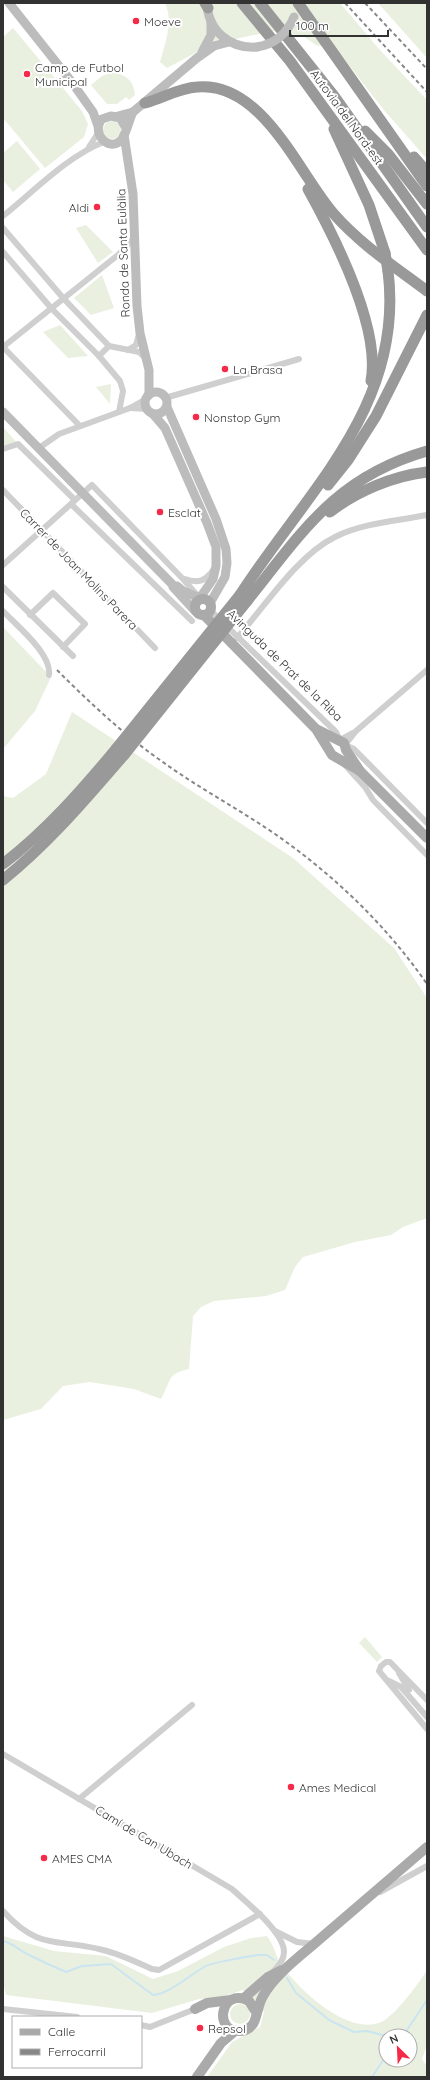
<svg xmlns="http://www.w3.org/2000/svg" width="430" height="2080" viewBox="0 0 430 2080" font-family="Quicksand,sans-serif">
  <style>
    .green { fill: #e9f0e0; fill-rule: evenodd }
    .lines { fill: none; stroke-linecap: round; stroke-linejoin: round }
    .stream { stroke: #cbe5f0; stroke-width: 2 }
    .minor { stroke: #cfcfcf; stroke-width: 6 }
    .secondary { stroke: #bcbcbc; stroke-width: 9 }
    .primary { stroke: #aaa; stroke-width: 10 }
    .motorway { stroke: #999; stroke-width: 11 }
    .rail { stroke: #878787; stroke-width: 2; stroke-dasharray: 4 3; stroke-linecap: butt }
    .secondary-bridge { stroke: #bcbcbc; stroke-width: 9 }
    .motorway-bridge { stroke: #999; stroke-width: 11 }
    .poi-dot { fill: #f52948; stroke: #fff; stroke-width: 1.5 }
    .labels { text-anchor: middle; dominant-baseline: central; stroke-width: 4; stroke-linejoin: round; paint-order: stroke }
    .poi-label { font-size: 12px; fill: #323232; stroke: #fff; text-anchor: start }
    .street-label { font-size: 12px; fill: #323232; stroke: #fff }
  </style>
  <rect width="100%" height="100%" fill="#fff"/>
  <!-- green -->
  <g class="green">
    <path d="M 165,3 L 340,3 L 380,50 L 427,100 L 427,159 L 384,110 L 337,50 L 316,45 L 303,36 L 272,31 L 212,44 L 167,68 L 160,62 C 165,43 174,22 165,3 Z"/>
    <path d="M 378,3 L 427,3 L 427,58 Z"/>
    <path d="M 13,28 L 82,111 L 88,124 L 84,137 L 45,168 L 3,118 L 3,37 Z"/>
    <path d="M 110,73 C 125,73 134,80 135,95 L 129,100 L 126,97 L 117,104 L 107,104 L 91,85 L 102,76 Z"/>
    <circle cx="112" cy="130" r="9"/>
    <path d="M 17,141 L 40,169 L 13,192 L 3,180 L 3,153 Z"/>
    <path d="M 86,225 L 113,252 L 98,263 L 76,228 Z"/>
    <path d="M 102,275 L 114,308 L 91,315 L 74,298 Z"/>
    <path d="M 60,325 L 88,356 L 68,358 L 43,332 Z"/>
    <path d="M 111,384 L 110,404 L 96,387 Z"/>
    <path d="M 3,427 L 18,444 L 3,446 Z"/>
    <path d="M 3,627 L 51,677 L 35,711 L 3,749 Z"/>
    <path d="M 72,712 L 293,858 L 394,948 L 427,998 L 427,1218 L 403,1227 L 391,1235 L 355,1242 L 303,1257 L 295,1267 L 285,1290 L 266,1296 L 214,1301 L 201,1307 L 193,1316 L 189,1369 C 166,1374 172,1380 161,1399 L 134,1389 L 90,1382 L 63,1386 L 41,1409 L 3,1420 L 3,796 L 13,798 L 46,774 Z"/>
    <path d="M 365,1637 L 382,1657 L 377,1662 L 359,1643 Z"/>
    <path d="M 3,1936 L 54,1951 L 106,1956 L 153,1979 L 178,1971 L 224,1947 L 251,1938 L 267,1936 C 273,1944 275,1952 279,1961 C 295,1987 350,2039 383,2021 C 396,2014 419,1983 427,1970 L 427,2045 L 422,2059 L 427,2066 L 427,2077 L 207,2077 L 232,2042 L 260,2027 L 264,2012 L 243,1990 L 218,1998 L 199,1999 L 152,2013 L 6,1995 L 3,1983 ZM 386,2036 L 410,2036 L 410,2060 L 386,2060 Z"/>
    <circle cx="240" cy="2014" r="10"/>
  </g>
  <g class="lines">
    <!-- stream -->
    <g class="stream">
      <path d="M 3,1941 C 12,1943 17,1948 25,1953 C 39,1960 52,1966 66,1972 L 82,1966 L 111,1964 L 153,1995 C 169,1994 190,1975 204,1967 C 210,1963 250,1956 259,1955 L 267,1955 L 274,1960"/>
      <path d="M 287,1978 L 296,1993 L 329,2020 L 354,2032 L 367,2031 L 386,2036"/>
      <path d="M 403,2036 L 427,2000"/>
      <path d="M 372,2077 L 386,2056"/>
    </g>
    <!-- minor -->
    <g class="minor">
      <path d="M 89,147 L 98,133"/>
      <path d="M 3,216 C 33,192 69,155 104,142"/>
      <path d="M 3,228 L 64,299 L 109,346 L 139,352 L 146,359"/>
      <path d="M 3,252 L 52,309 L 99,356 L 120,381 L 123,391 L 119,412"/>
      <path d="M 3,347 L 118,255 L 134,238"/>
      <path d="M 3,347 L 80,426"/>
      <path d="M 128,350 L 136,345 L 139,334"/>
      <path d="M 99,356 L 109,346"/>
      <path d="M 165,398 L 299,359"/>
      <path d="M 130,408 L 147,409"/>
      <path d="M 39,448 L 59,434 L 130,408 L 146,399"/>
      <path d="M 3,449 L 18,444 L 75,500"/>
      <path d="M 3,490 L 155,648"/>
      <path d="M 71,504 L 192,621"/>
      <path d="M 3,565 L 92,485 L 183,579 L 197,595"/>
      <path d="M 185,579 C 198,584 206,581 214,569"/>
      <path d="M 3,587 L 73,656"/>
      <path d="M 3,611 C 17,626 52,654 49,675"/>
      <path d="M 211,611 L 336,732 L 340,740 L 353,733"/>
      <path d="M 30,615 L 53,593 L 85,624 L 63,647"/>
      <path d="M 237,638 C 265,606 298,555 335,537 C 362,523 397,521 427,515"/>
      <path d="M 427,670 L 356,731 L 345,745 L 354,749 L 427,823"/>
      <path d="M 345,765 L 365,787 L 373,800 L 427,855"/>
      <path d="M 399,1673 L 409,1690"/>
      <path d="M 389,1681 L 401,1687 L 427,1717"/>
      <path d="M 427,1700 L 390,1662 L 386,1662 L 381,1666 L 379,1671 L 427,1729"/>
      <path d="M 3,1754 L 232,1889 C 246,1902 284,1932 284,1952 C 284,1961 277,1967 272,1973"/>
      <path d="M 79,1799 L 192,1705"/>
      <path d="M 380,1892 L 427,1866"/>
      <path d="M 3,1911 C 39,1951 57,1938 103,1950 C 120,1954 136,1962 152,1969 L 159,1970 L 260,1914"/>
      <path d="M 275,1931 L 297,1942 L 314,1944"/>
      <path d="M 3,2009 L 77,2017"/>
      <path d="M 141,2025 L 150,2027 L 195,2009"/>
    </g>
    <!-- secondary -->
    <g class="secondary">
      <path d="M 9,3 L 71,81 L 93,112 L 98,126"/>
      <path d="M 207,3 C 208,31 230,49 257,47"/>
      <path d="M 202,52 L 211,35 L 211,22"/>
      <path d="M 118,116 L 133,112 L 197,58 L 214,46 L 229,42"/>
      <path d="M 126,128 L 120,118 L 111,116 L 102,119 C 90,133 110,154 122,139 C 127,132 129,120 133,112"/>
      <path d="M 124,135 L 133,194 L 137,306 L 140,333 L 149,370 L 149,395"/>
      <circle cx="156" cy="403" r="11"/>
      <path d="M 167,407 L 216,519 L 226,549 L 227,563 L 225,577 L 210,603"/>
      <path d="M 3,412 L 172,584 L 173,587 L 195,611"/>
      <path d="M 153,414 L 165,428 L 207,523 L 216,547 L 216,566 L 213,579 L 197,602"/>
      <path d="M 177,586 L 183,591 L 202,599"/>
    </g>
    <!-- primary -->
    <g class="primary">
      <circle cx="203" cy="607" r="8"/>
      <path d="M 205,616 L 316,729 L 332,755 L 360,771"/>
      <path d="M 318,730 L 344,743 L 346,750 L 360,771 L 427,838"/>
      <path d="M 244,1998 L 268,1977 L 282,1970"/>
      <path d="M 195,2009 L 207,2003 L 231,2000"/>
      <path d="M 256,2012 L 249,2001 C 220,1986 213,2033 240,2031 C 245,2031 250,2028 253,2024 C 257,2018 258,2004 263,1996 C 275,1974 303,1954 321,1938 C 356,1908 392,1877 427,1847"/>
      <path d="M 197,2077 L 221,2043 L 235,2031"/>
    </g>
    <!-- motorway -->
    <g class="motorway">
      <path d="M 205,3 L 208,8"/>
      <path d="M 242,3 L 290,61 L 427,250"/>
      <path d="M 260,3 L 334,96 L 427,227"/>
      <path d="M 298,3 L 427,186"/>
      <path d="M 145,103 C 163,98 179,88 197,87 C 262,81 298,172 333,213 C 360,244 395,267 427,291"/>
      <path d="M 334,129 L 369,205 L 385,253"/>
      <path d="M 365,131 L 388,154 L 427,204"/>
      <path d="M 414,157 L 427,172"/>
      <path d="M 308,189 C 334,236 381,327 371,381"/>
      <path d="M 328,485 L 348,460 L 376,416 L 427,315"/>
      <path d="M 330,512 C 357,491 393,476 427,472"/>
      <path d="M 240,595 C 306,492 405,406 388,271"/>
      <path d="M 247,601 C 303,531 336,477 427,451"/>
      <path d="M 3,864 C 46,831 81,791 116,749"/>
      <path d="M 3,880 C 49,843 86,799 124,755"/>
    </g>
    <!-- rail -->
    <g class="rail">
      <path d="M 345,3 L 427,92"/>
      <path d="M 365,3 L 427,69"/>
      <path d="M 57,670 C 89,702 123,734 160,760 C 197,787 237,808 275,834 C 334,875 386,925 427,984"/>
    </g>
    <!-- secondary-bridge -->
    <path class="secondary-bridge" d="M 257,47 C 275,44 287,34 294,17"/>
    <!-- motorway-bridge -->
    <g class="motorway-bridge">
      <path d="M 385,253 L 388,271"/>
      <path d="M 116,749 L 240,595"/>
      <path d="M 124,755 L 247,601"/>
    </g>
  </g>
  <!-- markers -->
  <g class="poi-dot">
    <circle cx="136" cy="21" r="4"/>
    <circle cx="27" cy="74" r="4"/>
    <circle cx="97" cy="207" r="4"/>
    <circle cx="225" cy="369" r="4"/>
    <circle cx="196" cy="417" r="4"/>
    <circle cx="160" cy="512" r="4"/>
    <circle cx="291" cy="1787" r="4"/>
    <circle cx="44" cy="1858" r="4"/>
    <circle cx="200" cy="2028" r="4"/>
  </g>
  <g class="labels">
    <!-- poi labels -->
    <g class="poi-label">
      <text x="144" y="21">Moeve</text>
      <text x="35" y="67">Camp de Futbol<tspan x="35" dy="14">Municipal</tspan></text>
      <text x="89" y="207" text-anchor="end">Aldi</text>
      <text x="233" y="369">La Brasa</text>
      <text x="204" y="417">Nonstop Gym</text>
      <text x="168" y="512">Esclat</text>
      <text x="299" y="1787">Ames Medical</text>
      <text x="52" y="1858">AMES CMA</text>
      <text x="208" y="2028">Repsol</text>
    </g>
    <!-- street labels -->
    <g class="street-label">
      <text transform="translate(347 117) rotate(54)">Autovia del Nord-est</text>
      <text transform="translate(123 253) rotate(-92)">Ronda de Santa Eulàlia</text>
      <text transform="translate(79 569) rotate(46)">Carrer de Joan Molins Parera</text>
      <text transform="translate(285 665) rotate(44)">Avinguda de Prat de la Riba</text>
      <text transform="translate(144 1837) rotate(31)">Camí de Can Ubach</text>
    </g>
  </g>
  <!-- border -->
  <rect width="430" height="2080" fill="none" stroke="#323232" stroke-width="8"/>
  <!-- legend -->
  <rect x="12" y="2016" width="130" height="52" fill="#ffffff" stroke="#adadad"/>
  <rect x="20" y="2029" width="20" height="6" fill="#aaaaaa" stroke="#adadad"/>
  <text x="48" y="2036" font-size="12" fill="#323232">Calle</text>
  <rect x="20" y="2049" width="20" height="6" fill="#878787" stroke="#adadad"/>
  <text x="48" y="2056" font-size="12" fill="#323232">Ferrocarril</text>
  <!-- north arrow -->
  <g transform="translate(398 2048) rotate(336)"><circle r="19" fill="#ffffff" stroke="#adadad"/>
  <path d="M0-3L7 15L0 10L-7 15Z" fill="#f52948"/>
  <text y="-6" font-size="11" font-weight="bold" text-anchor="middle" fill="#323232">N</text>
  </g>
  <!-- scale -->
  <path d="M290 30v6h98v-6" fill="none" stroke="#323232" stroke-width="2"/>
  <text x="296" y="30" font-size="12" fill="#323232" stroke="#ffffff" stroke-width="3" paint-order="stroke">100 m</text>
</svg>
